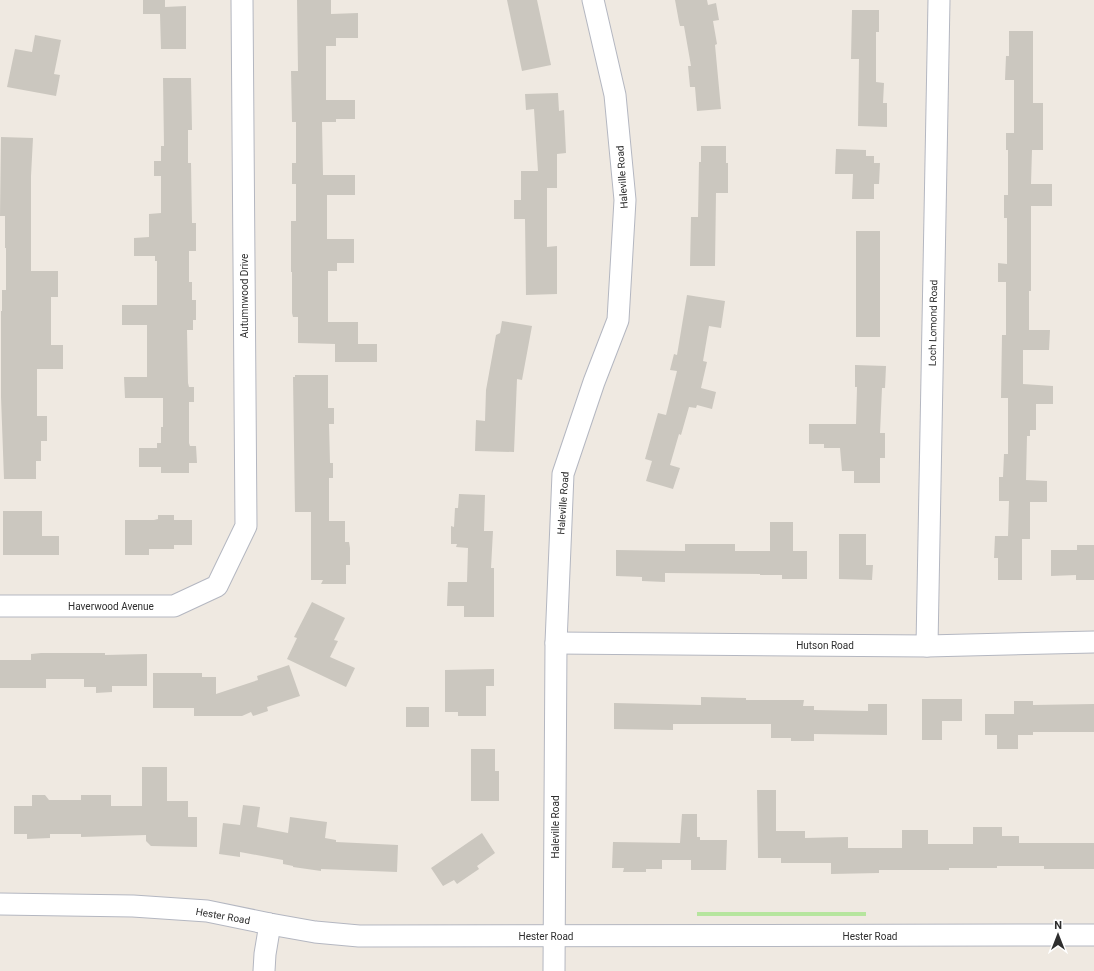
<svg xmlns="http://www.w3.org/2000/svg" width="1094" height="971" viewBox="0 0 1094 971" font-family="Roboto,sans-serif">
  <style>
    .green { fill: #b6e59e }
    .building { fill: #cbc7bf }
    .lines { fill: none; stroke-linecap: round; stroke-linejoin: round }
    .minor-casing { stroke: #b4b7c1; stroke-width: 23 }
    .minor { stroke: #fff; stroke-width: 21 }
    .labels { text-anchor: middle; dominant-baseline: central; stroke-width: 3.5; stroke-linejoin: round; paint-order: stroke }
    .street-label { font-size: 10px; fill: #2e2e2e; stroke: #fff }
  </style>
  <rect width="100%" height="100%" fill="#efe9e1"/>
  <!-- green -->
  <rect class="green" x="697" y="912" width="169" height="4"/>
  <!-- building -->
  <g class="building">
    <path d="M 143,0 L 165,0 L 165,7 L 186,6 L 186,49 L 161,49 L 160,14 L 143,14 Z"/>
    <path d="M 297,0 L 331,0 L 331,14 L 358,13 L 358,38 L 336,38 L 336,46 L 326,46 L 326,100 L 355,100 L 355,119 L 336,119 L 336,122 L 322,122 L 323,175 L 355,175 L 355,195 L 327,195 L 327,239 L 354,239 L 354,263 L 337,263 L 337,271 L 328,271 L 328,322 L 358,322 L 358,344 L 377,344 L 377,362 L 335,362 L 335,344 L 298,343 L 298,317 L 293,317 L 292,313 L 292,272 L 291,272 L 291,221 L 296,221 L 296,184 L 292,184 L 292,163 L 296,163 L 296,122 L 292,122 L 291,71 L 298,71 Z"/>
    <path d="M 507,0 L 537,0 L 551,65 L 522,71 Z"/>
    <path d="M 675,0 L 707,0 L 708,5 L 716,3 L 719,20 L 713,21 L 717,44 L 715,45 L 721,109 L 697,111 L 695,87 L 690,87 L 688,66 L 691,66 L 684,26 L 680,26 L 679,22 Z"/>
    <path d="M 852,10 L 879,10 L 879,32 L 876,32 L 876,82 L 884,83 L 883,103 L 887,103 L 887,127 L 858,126 L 859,59 L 851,59 Z"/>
    <path d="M 1009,31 L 1033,31 L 1033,103 L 1043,103 L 1043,150 L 1032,150 L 1031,184 L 1052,184 L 1052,206 L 1031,206 L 1031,291 L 1029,291 L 1029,330 L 1050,330 L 1049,350 L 1023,350 L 1023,384 L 1053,386 L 1053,404 L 1036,404 L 1036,430 L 1030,430 L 1030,436 L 1027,436 L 1026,480 L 1047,481 L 1047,502 L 1030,502 L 1030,539 L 1022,539 L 1022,580 L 998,580 L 998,558 L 994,558 L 995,536 L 1008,536 L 1009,501 L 999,501 L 999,477 L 1003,477 L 1004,454 L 1008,454 L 1008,398 L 1001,398 L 1002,335 L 1006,335 L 1006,282 L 998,282 L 998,263 L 1007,264 L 1007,218 L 1004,218 L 1004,195 L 1008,195 L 1008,150 L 1006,150 L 1006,133 L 1014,133 L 1014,80 L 1005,80 L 1006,56 L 1009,56 Z"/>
    <path d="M 35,35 L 61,40 L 54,74 L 60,75 L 56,96 L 7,87 L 15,49 L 32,52 Z"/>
    <path d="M 163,78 L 191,78 L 192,130 L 188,130 L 188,163 L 191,163 L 192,223 L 196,223 L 196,251 L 189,251 L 189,282 L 192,282 L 192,300 L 196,300 L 196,320 L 193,320 L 193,330 L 187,330 L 188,383 L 189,387 L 194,387 L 194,402 L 189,402 L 189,443 L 190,446 L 196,446 L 197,463 L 189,463 L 189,473 L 161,473 L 161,467 L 139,467 L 139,448 L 157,448 L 157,443 L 161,443 L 161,427 L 163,427 L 163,398 L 125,398 L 124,377 L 147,377 L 147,325 L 122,325 L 122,305 L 157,305 L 157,261 L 155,261 L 155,256 L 134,256 L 134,238 L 149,237 L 149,214 L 161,213 L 161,176 L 154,176 L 154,161 L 161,161 L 161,146 L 164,146 Z"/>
    <path d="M 558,93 L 559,111 L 564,110 L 566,153 L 557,154 L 557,188 L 547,188 L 547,247 L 557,246 L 557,294 L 526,295 L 525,219 L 514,219 L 514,200 L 521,200 L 521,171 L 538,171 L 534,109 L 526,110 L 525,94 Z"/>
    <path d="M 1,137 L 33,138 L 31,176 L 31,271 L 58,271 L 58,297 L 51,297 L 51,345 L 63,345 L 63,369 L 37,369 L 37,416 L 47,416 L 47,441 L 41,441 L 41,461 L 36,461 L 36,479 L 4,479 L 1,397 L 1,311 L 2,311 L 2,290 L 6,290 L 6,248 L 5,248 L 5,216 L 0,216 Z"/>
    <path d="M 701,146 L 726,146 L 726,163 L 728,163 L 728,193 L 716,193 L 715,266 L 690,266 L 691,217 L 698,217 L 699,162 L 701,162 Z"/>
    <path d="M 836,149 L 866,150 L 866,156 L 874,156 L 874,163 L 880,163 L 879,184 L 874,184 L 874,199 L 852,199 L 853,174 L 835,174 Z"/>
    <rect x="856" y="231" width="24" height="106"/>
    <path d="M 687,295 L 725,301 L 721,328 L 709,326 L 703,361 L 707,362 L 701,388 L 716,392 L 712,409 L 697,405 L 696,408 L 689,407 L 681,435 L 679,434 L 670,465 L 680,468 L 673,489 L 646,481 L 652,461 L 645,459 L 658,413 L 666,415 L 677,371 L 670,370 L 674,354 L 677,355 Z"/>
    <path d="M 502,321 L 532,326 L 522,380 L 517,379 L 514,452 L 475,451 L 476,420 L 485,421 L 486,390 L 496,335 L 500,333 Z"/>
    <path d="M 855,365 L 886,366 L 885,388 L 882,388 L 880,433 L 885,433 L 885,458 L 880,458 L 880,483 L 854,483 L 854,471 L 842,471 L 840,448 L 824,448 L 824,444 L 809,444 L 809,424 L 856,424 L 857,387 L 855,387 Z"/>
    <path d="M 295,375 L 328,375 L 328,408 L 334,408 L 334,424 L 329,424 L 330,463 L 333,463 L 333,478 L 329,478 L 329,521 L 345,521 L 345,542 L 349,542 L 350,548 L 350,565 L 346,565 L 346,584 L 321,584 L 323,580 L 311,580 L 311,512 L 295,512 L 293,377 L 295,377 Z"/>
    <path d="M 459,494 L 485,495 L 484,531 L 493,531 L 491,568 L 494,568 L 494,617 L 464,617 L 464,606 L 447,606 L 448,582 L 467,582 L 468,548 L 456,547 L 457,544 L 451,544 L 451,526 L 454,527 L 455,508 L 458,508 Z"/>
    <path d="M 3,511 L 42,511 L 42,536 L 59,536 L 59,555 L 3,555 Z"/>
    <path d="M 158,515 L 174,515 L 174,520 L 192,520 L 192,545 L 174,545 L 174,549 L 149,549 L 149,555 L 125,555 L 125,520 L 154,520 L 158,519 Z"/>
    <path d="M 770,522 L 793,522 L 793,551 L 807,551 L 807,579 L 782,579 L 782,575 L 760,575 L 760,574 L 665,573 L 665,582 L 642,581 L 642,577 L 616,576 L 616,550 L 685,551 L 685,544 L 735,544 L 735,551 L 770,551 Z"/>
    <path d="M 839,534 L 866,534 L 866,565 L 873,565 L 872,580 L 839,579 Z"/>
    <path d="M 1077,545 L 1094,545 L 1094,580 L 1076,580 L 1076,575 L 1051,576 L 1051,550 L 1077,550 Z"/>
    <path d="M 312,602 L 345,618 L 334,640 L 338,641 L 330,657 L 355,668 L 346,687 L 287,659 L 297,638 L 294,637 Z"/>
    <path d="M 41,653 L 105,653 L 105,655 L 147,654 L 147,686 L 112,686 L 112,692 L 96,693 L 96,687 L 84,687 L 84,679 L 46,679 L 46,688 L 0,688 L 0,660 L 31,660 L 31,654 Z"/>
    <path d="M 289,665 L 300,696 L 267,707 L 268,711 L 253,716 L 251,712 L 242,716 L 194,716 L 194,708 L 153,708 L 153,673 L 202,673 L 202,677 L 216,677 L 216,694 L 258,680 L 257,676 Z"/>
    <path d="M 494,669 L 494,686 L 486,686 L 486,716 L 458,716 L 458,712 L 445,712 L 445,670 Z"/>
    <path d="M 701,697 L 746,698 L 746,700 L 804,700 L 803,706 L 814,706 L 814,710 L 868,711 L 868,704 L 887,704 L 887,735 L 814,734 L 814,741 L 791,741 L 791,738 L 771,738 L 771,724 L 673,724 L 673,730 L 614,729 L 614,703 L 701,705 Z"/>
    <path d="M 922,699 L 962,699 L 962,721 L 942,721 L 942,740 L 922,740 Z"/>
    <path d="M 1014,701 L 1033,701 L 1033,705 L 1094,704 L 1094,732 L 1033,732 L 1033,735 L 1018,735 L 1018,749 L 997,749 L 997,735 L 985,735 L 985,714 L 1014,714 Z"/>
    <rect x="406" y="707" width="23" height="20"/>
    <path d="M 471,749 L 495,749 L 495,771 L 499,771 L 499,801 L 471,801 Z"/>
    <path d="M 142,767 L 167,767 L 167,801 L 188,801 L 188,817 L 197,817 L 197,847 L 151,846 L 146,841 L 146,835 L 81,837 L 81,834 L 50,834 L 50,838 L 27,839 L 27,834 L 14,834 L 14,806 L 32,806 L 32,795 L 45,795 L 49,800 L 81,800 L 81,795 L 111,795 L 111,806 L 142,806 Z"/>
    <path d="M 757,790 L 776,790 L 776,831 L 805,831 L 805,838 L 848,837 L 848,848 L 902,848 L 902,830 L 928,830 L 928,844 L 973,844 L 973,827 L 1002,827 L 1002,836 L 1019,836 L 1019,843 L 1094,843 L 1094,869 L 1044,869 L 1044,866 L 997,866 L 997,868 L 949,868 L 949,870 L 879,870 L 879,873 L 831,874 L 831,863 L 781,863 L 781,858 L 758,858 Z"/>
    <path d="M 243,805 L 260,807 L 257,827 L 288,833 L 290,817 L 327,822 L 325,838 L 336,840 L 336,842 L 398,845 L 397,872 L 321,869 L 321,871 L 293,867 L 293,866 L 283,864 L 283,860 L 240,852 L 240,857 L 219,854 L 223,823 L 240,825 Z"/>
    <path d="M 682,814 L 697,814 L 697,837 L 700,837 L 700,840 L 727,840 L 726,870 L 691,870 L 691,860 L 662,860 L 662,869 L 646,869 L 646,872 L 623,872 L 624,868 L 612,868 L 613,842 L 680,843 Z"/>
    <path d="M 482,833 L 495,853 L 477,866 L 479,869 L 457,884 L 454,880 L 443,886 L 431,868 Z"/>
  </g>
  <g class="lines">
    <!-- minor casing -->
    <g class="minor-casing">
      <g id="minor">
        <path d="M 0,606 L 174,606 L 217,586 L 246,526 L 242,0"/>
        <path d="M 556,643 L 927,646 L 1094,642"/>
        <path d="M 927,646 L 939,0"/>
        <path d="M 0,904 L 133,906 L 207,911 L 270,924 L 315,932 L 359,936 L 1094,935"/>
        <path d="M 264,971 L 265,954 L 270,924"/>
        <path d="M 554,971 L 556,643 L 563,474 L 594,382 L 618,320 L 625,200 L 615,95 L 593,0"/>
      </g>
    </g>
    <!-- minor -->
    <use href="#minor" class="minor"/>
  </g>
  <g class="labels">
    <!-- street labels -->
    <g class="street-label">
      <text transform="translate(622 177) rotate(-94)">Haleville Road</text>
      <text transform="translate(244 296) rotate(-90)">Autumnwood Drive</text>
      <text transform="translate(933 323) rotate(-89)">Loch Lomond Road</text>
      <text transform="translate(563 503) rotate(-86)">Haleville Road</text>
      <text x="111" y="606">Haverwood Avenue</text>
      <text x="825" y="645">Hutson Road</text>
      <text transform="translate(555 827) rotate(-90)">Haleville Road</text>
      <text transform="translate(223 916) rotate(10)">Hester Road</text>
      <text x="546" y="936">Hester Road</text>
      <text x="870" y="936">Hester Road</text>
    </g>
  </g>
  <!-- north arrow -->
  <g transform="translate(1058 935)" stroke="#ffffff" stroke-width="3" paint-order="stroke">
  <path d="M0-3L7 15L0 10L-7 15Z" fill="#2e2e2e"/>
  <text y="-6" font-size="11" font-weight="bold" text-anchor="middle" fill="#2e2e2e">N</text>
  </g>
</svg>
